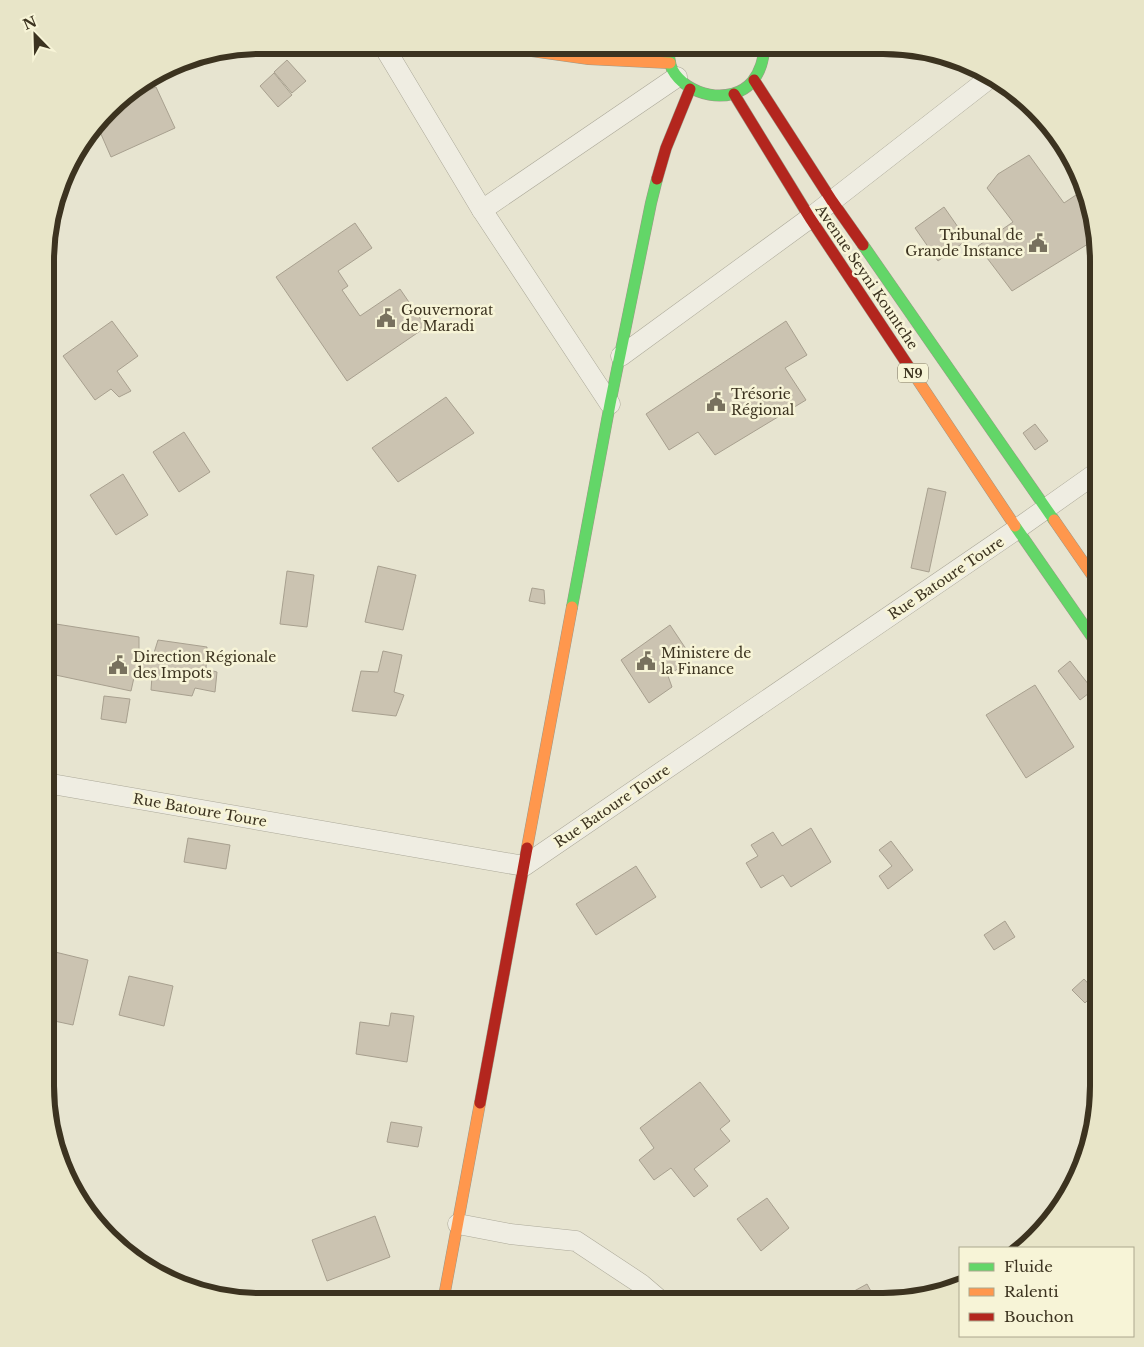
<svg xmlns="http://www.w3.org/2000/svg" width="1144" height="1347" viewBox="0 0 1144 1347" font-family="'Libre Baskerville',serif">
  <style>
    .building { fill: #cbc3b1; stroke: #a8a08f }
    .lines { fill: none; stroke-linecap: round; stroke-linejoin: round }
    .street-casing { stroke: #aca999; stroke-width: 21 }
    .fast-casing { stroke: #9c9888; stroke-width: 12 }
    .slow-casing { stroke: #9c9888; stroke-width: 12 }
    .jam-casing { stroke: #9c9888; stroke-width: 12 }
    .street { stroke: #efede2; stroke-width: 20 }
    .fast { stroke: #63d668; stroke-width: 11 }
    .slow { stroke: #ff974d; stroke-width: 11 }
    .jam { stroke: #b3261e; stroke-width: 11 }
    .labels { text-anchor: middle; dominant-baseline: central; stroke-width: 5; stroke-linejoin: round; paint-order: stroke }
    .shield { fill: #f7f4d7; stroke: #746d57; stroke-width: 1 }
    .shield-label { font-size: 12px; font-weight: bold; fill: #3c3320 }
    .poi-label { font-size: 14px; fill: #3c3320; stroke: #f7f4d7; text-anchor: start }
    .street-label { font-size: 14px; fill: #3c3320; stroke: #f7f4d7 }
    .rim { fill: none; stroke: #3c3320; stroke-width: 6 }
  </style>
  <rect width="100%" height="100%" fill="#e7e4d0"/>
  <!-- building -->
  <g class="building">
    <path d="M 287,60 L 306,81 L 292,93 L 274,72 Z"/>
    <path d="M 274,73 L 292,95 L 278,107 L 260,86 Z"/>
    <path d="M 156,87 L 175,128 L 111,157 L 97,125 L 112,106 Z"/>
    <path d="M 1029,155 L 1064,203 L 1085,189 L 1092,205 L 1096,239 L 1012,291 L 978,246 L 1013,222 L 987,188 L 998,174 Z"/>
    <path d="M 944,207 L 967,240 L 938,261 L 915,228 Z"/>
    <path d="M 355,223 L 372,248 L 338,271 L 348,286 L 342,290 L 360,316 L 400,289 L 426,327 L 347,381 L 276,277 Z"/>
    <path d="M 112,321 L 138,356 L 117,371 L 131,391 L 119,397 L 111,389 L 95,400 L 63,356 Z"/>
    <path d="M 786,321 L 807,355 L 785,368 L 806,400 L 715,455 L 698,432 L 669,450 L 646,414 Z"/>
    <path d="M 446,397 L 474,433 L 398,482 L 372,448 Z"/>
    <path d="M 1035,424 L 1048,441 L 1035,450 L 1023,433 Z"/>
    <path d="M 184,432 L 210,472 L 179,492 L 153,452 Z"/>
    <path d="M 123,474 L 148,515 L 116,535 L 90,495 Z"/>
    <path d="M 928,488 L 946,492 L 929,572 L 911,568 Z"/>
    <path d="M 378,566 L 416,575 L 403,630 L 365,622 Z"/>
    <path d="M 287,571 L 314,575 L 307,627 L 280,624 Z"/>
    <path d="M 532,588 L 544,590 L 545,604 L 529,601 Z"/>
    <path d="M 56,624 L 139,637 L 139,654 L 153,656 L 158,640 L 207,647 L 206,669 L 217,672 L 215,692 L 195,688 L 192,696 L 151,690 L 152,676 L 135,673 L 131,691 L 46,673 Z"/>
    <path d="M 670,625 L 692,658 L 668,676 L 672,687 L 649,703 L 621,660 Z"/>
    <path d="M 383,651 L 402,655 L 394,692 L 404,695 L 396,716 L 352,711 L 361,671 L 378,672 Z"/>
    <path d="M 1070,661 L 1093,690 L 1080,700 L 1058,671 Z"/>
    <path d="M 1035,685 L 1074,747 L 1026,778 L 986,715 Z"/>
    <path d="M 104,696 L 130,699 L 126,723 L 101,719 Z"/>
    <path d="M 1099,716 L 1099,738 L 1088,724 Z"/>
    <path d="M 46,741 L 53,742 L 51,756 L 46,756 Z"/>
    <path d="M 811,828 L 831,862 L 791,887 L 783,875 L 761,888 L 746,863 L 758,856 L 751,845 L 773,832 L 782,846 Z"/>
    <path d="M 188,838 L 230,845 L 226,869 L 184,862 Z"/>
    <path d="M 891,841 L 913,870 L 888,889 L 879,876 L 892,866 L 879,850 Z"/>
    <path d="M 636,866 L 656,897 L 596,935 L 576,904 Z"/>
    <path d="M 1005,921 L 1015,937 L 994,950 L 984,935 Z"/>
    <path d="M 55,952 L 88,960 L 73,1025 L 45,1019 L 45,968 L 51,969 Z"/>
    <path d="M 129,976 L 173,986 L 164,1026 L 119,1015 Z"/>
    <path d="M 1084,979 L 1096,992 L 1085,1003 L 1072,990 Z"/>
    <path d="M 391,1013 L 414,1016 L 407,1062 L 356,1054 L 360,1022 L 389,1026 Z"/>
    <path d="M 700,1082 L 730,1121 L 720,1129 L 730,1141 L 694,1169 L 708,1186 L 694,1197 L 671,1168 L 654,1180 L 639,1160 L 654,1148 L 640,1128 Z"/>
    <path d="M 391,1122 L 422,1127 L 418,1147 L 387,1142 Z"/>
    <path d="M 767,1198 L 789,1228 L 761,1251 L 737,1219 Z"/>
    <path d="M 375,1216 L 390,1257 L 327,1281 L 312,1240 Z"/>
    <path d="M 867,1284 L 877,1302 L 834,1302 Z"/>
  </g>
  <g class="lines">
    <!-- street casing -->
    <g class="street-casing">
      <g id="street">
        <path d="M 383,45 L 482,210 L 610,404"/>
        <path d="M 482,210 L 677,77"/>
        <path d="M 621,356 L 810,218 L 991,77"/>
        <path d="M 46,783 L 524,866 L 1017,529 L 1099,471"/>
        <path d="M 458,1224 L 510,1234 L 576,1241 L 641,1284 L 662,1302"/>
      </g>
    </g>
    <!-- fast casing -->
    <g class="fast-casing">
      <g id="fast">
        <path d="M 668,46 C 669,53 669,63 672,69 C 686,96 731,106 752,82 C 761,71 763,60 765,46"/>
        <path d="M 863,245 L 1054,520"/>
        <path d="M 1015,526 L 1099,647"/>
        <path d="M 572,607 L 610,404 L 651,203 L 657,179"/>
      </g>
    </g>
    <!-- slow casing -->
    <g class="slow-casing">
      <g id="slow">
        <path d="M 496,46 L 589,59 L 670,63"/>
        <path d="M 909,367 L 1015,526"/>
        <path d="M 1054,520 L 1099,585"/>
        <path d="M 527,848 L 572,607"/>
        <path d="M 443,1302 L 480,1103"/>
      </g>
    </g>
    <!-- jam casing -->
    <g class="jam-casing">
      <g id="jam">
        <path d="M 754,80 L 832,201 L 863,245"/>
        <path d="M 734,94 L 810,218 L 909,367"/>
        <path d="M 657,179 L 666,148 L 690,89"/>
        <path d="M 480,1103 L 527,848"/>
      </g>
    </g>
    <!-- street -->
    <use href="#street" class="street"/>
    <!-- fast -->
    <use href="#fast" class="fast"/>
    <!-- slow -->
    <use href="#slow" class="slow"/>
    <!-- jam -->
    <use href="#jam" class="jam"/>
  </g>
  <!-- icons -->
  <defs>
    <g id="civic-bare" transform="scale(1.5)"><path d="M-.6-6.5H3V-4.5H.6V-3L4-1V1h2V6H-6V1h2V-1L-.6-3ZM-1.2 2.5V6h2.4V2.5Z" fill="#78715e" stroke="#f7f4d7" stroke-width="2.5" paint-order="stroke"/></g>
  </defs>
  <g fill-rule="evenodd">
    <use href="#civic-bare" x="1038" y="243"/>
    <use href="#civic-bare" x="386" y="318"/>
    <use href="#civic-bare" x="716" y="402"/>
    <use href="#civic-bare" x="646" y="661"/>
    <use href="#civic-bare" x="118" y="665"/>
  </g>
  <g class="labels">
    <!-- shield labels -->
    <rect class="shield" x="898" y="363.5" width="30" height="19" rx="4"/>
    <g class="shield-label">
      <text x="913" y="373">N9</text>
    </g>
    <!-- poi labels -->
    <g class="poi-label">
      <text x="1023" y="235" text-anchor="end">Tribunal de<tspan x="1023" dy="16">Grande Instance</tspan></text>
      <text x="401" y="310">Gouvernorat<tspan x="401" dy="16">de Maradi</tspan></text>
      <text x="731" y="394">Trésorie<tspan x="731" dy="16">Régional</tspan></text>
      <text x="661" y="653">Ministere de<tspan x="661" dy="16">la Finance</tspan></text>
      <text x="133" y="657">Direction Régionale<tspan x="133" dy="16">des Impots</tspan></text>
    </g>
    <!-- street labels -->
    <g class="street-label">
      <text transform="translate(867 277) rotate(56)">Avenue Seyni Kountche</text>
      <text transform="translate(946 578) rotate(-34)">Rue Batoure Toure</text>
      <text transform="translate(612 806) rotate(-34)">Rue Batoure Toure</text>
      <text transform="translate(200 810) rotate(10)">Rue Batoure Toure</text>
    </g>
  </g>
  <!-- crop -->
  <path d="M0 0H1144V1347H0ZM261 54H883A207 207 0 0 1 1090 261V1086A207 207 0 0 1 883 1293H261A207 207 0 0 1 54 1086V261A207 207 0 0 1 261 54Z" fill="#e8e5c8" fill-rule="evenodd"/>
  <path class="rim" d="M261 54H883A207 207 0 0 1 1090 261V1086A207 207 0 0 1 883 1293H261A207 207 0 0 1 54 1086V261A207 207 0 0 1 261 54Z"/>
  <!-- legend -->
  <rect x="959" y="1247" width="175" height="90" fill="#f7f4d7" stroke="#aca78e"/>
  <rect x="969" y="1263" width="25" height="8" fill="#63d668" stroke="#aca78e"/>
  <text x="1004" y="1272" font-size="15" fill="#3c3320">Fluide</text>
  <rect x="969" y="1288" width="25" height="8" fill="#ff974d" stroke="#aca78e"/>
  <text x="1004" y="1297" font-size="15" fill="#3c3320">Ralenti</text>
  <rect x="969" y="1313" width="25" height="8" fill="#b3261e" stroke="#aca78e"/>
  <text x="1004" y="1322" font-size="15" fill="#3c3320">Bouchon</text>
  <!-- north arrow -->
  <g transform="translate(35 35) rotate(337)" stroke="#f7f4d7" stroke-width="4" paint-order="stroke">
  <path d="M0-4L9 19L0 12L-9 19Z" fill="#3c3320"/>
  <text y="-8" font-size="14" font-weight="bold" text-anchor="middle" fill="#3c3320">N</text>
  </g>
</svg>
